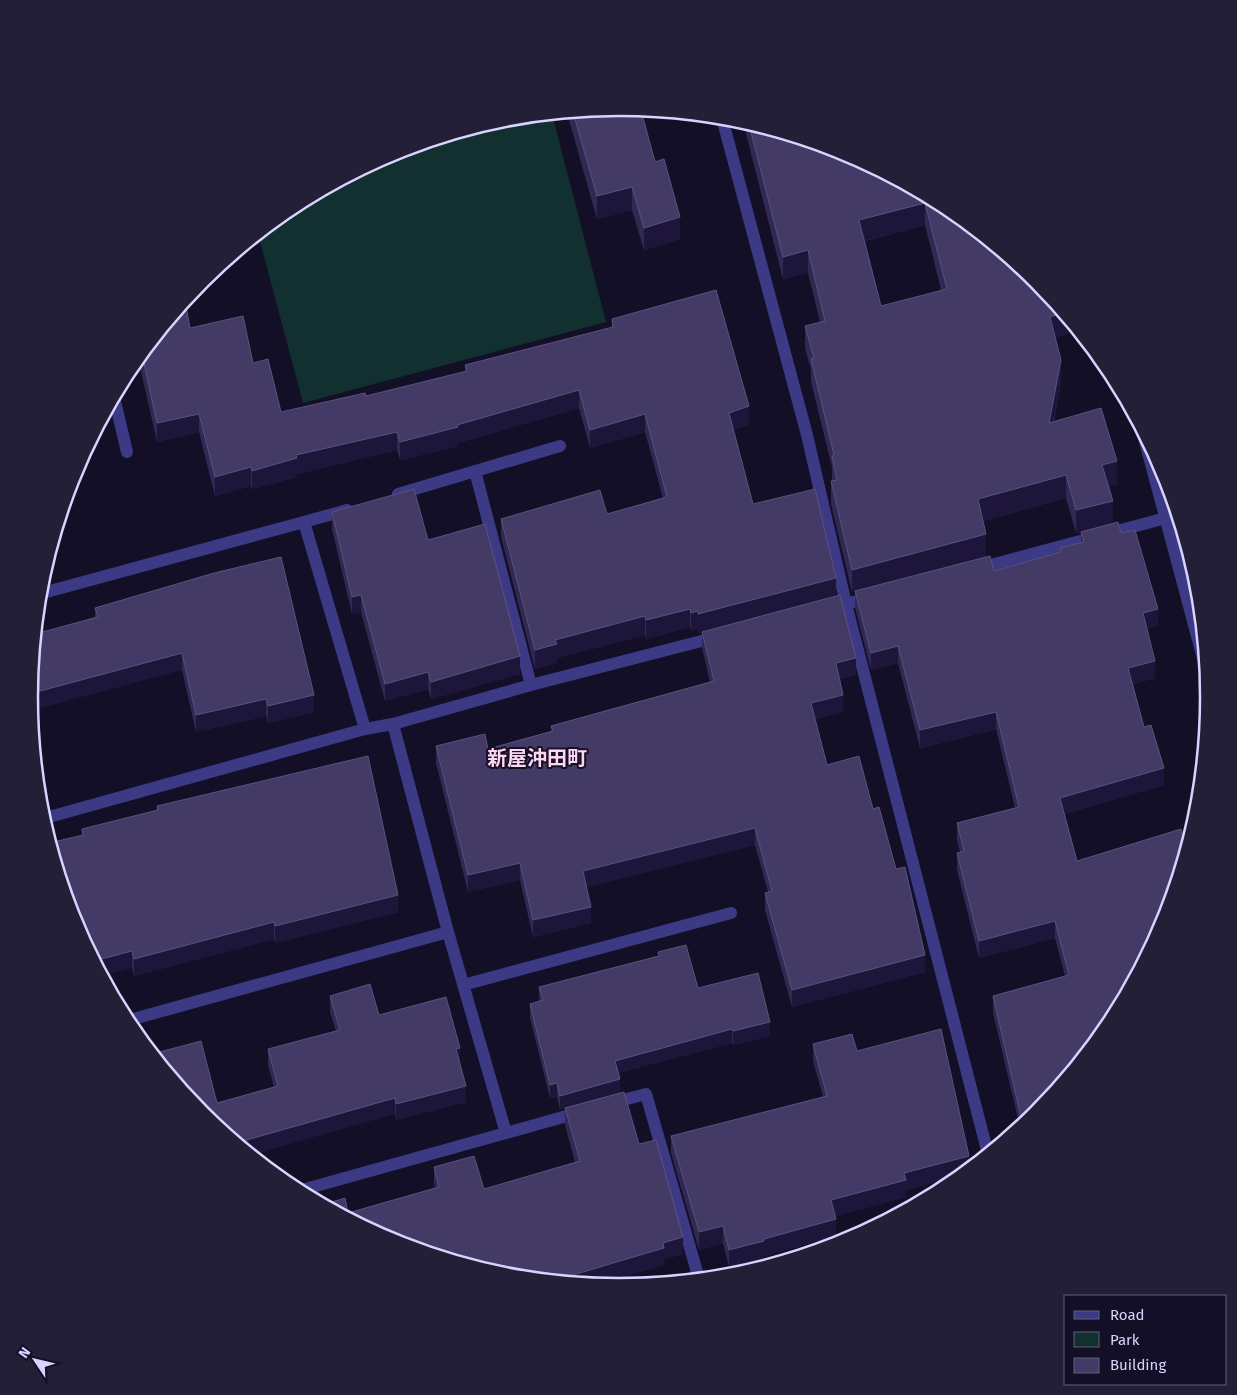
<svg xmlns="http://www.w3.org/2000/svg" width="1237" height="1395" viewBox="0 0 1237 1395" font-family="'Fira Sans','Noto Sans JP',sans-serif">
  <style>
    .green { fill: #12302f }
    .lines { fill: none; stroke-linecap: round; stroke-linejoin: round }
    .street { stroke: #3d3a85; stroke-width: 12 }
    .wall { fill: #312854; fill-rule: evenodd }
    .shaded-wall { fill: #1d163a }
    .building { fill: #433a66; stroke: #5a527e; fill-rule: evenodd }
    .labels { text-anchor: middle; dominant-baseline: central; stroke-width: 4; stroke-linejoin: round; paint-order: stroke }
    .quarter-label { font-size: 20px; font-weight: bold; fill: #ffd6f0; stroke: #130f26 }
    .rim { fill: none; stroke: #d9d4ff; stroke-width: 2.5 }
  </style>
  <rect width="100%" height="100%" fill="#130f26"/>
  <!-- green -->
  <path class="green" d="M 552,114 L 606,322 L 303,403 L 258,234 L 291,207 L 393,153 L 504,119 Z"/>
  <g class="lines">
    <!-- street -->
    <g class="street">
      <path d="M 722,118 L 807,435 L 846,604 L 988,1154"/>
      <path d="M 114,397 L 127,452"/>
      <path d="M 1143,434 L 1205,666"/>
      <path d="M 475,471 L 531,685"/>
      <path d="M 398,494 L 560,446"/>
      <path d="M 304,522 L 347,510"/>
      <path d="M 976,569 L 1177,515"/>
      <path d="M 39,594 L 304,522 L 365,729"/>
      <path d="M 826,609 L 872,597"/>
      <path d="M 42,819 L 365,729 L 393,724 L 531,685 L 717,637"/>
      <path d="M 463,985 L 731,913"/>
      <path d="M 126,1021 L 448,932"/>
      <path d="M 612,1103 L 646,1094 L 699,1279"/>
      <path d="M 506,1133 L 581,1112"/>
      <path d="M 298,1191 L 506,1133 L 448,932 L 393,724"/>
    </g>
  </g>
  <!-- wall -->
  <g class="wall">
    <path d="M 619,108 L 655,162 L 680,239 L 644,250 L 632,210 L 597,219 L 567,113 Z"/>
    <path d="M 743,122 L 844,153 L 946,207 L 1036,281 L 1077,331 L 1056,337 L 1061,382 L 1054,422 L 1117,484 L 1109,486 L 1113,523 L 1121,533 L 1158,626 L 1147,629 L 1155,678 L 1133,684 L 1144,727 L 1164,785 L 1064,814 L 1077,861 L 1181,829 L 1035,1115 L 1020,1127 L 993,1013 L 993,996 L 1065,976 L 1055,938 L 979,958 L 957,870 L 957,853 L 960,852 L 957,840 L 957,823 L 1015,808 L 996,729 L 920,748 L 898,663 L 871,670 L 855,608 L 855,591 L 852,592 L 831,504 L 831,481 L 832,481 L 832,467 L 811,382 L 811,369 L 805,349 L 805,326 L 820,322 L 808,273 L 783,279 ZM 925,225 L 941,290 L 881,306 L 865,241 ZM 1066,498 L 1076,533 L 1081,532 L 1081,543 L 1060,548 L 1060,552 L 994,571 L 986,557 L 983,521 Z"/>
    <path d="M 185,301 L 190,328 L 253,363 L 281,412 L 366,396 L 465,371 L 465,365 L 612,327 L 612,319 L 749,425 L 733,430 L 753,504 L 836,596 L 856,675 L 840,679 L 843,712 L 815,719 L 827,765 L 873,809 L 925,972 L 792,1007 L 765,910 L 765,893 L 768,892 L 755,845 L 586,887 L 591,923 L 533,937 L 520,880 L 468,892 L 436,763 L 436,746 L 488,749 L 551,731 L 551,726 L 710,682 L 702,648 L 702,632 L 698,633 L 698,629 L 691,631 L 690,627 L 646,639 L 645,635 L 557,658 L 557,663 L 535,669 L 501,537 L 501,519 L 607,514 L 663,498 L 645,432 L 590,448 L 579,408 L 458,443 L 458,446 L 400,460 L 397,450 L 297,474 L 297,477 L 252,489 L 251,486 L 215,496 L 199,432 L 157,442 L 138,358 Z"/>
    <path d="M 332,512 L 428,540 L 520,674 L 431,699 L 428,689 L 385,701 L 361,612 L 352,614 L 332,529 Z"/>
    <path d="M 95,608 L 314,712 L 268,723 L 266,716 L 196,732 L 182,670 L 29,697 L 35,634 L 95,617 Z"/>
    <path d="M 157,806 L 398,912 L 275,943 L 274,939 L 134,976 L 132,968 L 82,835 L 82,829 L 157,810 Z"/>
    <path d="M 658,952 L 698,988 L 770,1036 L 733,1045 L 732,1043 L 618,1073 L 620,1093 L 639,1144 L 683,1254 L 664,1259 L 664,1265 L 595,1285 L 503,1276 L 348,1213 L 435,1188 L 434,1184 L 434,1167 L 484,1189 L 575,1162 L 565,1125 L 565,1108 L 560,1109 L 557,1097 L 550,1098 L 530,1018 L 530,1004 L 539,1001 L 539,987 L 658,956 Z"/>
    <path d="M 330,996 L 379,1015 L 460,1063 L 466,1102 L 396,1120 L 395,1114 L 217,1103 L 274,1087 L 268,1065 L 268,1049 L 336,1031 L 330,1012 Z"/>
    <path d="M 813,1044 L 857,1051 L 969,1169 L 962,1175 L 906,1190 L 906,1197 L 835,1216 L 836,1236 L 764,1256 L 764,1258 L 729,1267 L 723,1243 L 699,1250 L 671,1153 L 671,1136 L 823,1097 L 813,1061 Z"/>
  </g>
  <!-- shaded-wall -->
  <g class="shaded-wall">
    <path d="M 632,187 L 632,210 L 597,219 L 597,196 Z"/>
    <path d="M 925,203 L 925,225 L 859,242 L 859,220 Z"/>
    <path d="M 680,217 L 680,239 L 644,250 L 644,228 Z"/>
    <path d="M 808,250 L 808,273 L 783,279 L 783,257 Z"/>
    <path d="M 1062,313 L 1077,331 L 1050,339 L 1050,317 Z"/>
    <path d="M 1061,360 L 1061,382 L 1049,446 L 1049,423 Z"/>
    <path d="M 579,390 L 579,408 L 458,443 L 458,446 L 400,460 L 400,442 Z"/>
    <path d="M 749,406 L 749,425 L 729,431 L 729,413 Z"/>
    <path d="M 199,414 L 199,432 L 157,442 L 157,423 Z"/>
    <path d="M 645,414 L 645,432 L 590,448 L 590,430 Z"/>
    <path d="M 397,432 L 397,450 L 297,474 L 297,477 L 252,489 L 252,471 L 296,455 Z"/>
    <path d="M 1117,461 L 1117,484 L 1102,488 L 1102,465 Z"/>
    <path d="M 251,467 L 251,486 L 215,496 L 215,477 Z"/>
    <path d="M 1066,475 L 1066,498 L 978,522 L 978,499 Z"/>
    <path d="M 1113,501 L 1113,523 L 1076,533 L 1076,510 Z"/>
    <path d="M 986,534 L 986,557 L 852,592 L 852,570 Z"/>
    <path d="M 836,578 L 836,596 L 698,633 L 698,614 Z"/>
    <path d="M 361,595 L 361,612 L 352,614 L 352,597 Z"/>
    <path d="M 690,609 L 690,627 L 646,639 L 646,620 Z"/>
    <path d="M 1158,609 L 1158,626 L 1143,630 L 1143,613 Z"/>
    <path d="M 698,611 L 698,629 L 691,631 L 691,613 Z"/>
    <path d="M 645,616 L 645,635 L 557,658 L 557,663 L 535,669 L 535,650 L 555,640 Z"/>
    <path d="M 898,646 L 898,663 L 871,670 L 871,653 Z"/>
    <path d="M 182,653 L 182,670 L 30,711 L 29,694 Z"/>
    <path d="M 520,656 L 520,674 L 431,699 L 431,682 Z"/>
    <path d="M 856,658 L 856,675 L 836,680 L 836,663 Z"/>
    <path d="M 1155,661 L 1155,678 L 1128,685 L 1128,668 Z"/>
    <path d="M 428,672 L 428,689 L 385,701 L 385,684 Z"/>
    <path d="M 314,695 L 314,712 L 268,723 L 268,706 Z"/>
    <path d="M 843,695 L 843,712 L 811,720 L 811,703 Z"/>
    <path d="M 266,699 L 266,716 L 196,732 L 196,715 Z"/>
    <path d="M 996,712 L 996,729 L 920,748 L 920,730 Z"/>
    <path d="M 1164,768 L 1164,785 L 1060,815 L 1060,798 Z"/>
    <path d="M 755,828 L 755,845 L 583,888 L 583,871 Z"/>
    <path d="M 520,863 L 520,880 L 468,892 L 468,875 Z"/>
    <path d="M 398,895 L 398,912 L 275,943 L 275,926 Z"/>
    <path d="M 591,907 L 591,923 L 533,937 L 533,920 Z"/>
    <path d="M 1055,921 L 1055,938 L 979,958 L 979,941 Z"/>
    <path d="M 274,922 L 274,939 L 134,976 L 134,959 Z"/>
    <path d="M 132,951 L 132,968 L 102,976 L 94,961 Z"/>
    <path d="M 925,955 L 925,972 L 792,1007 L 792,990 Z"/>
    <path d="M 770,1022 L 770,1036 L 733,1045 L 733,1031 Z"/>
    <path d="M 732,1029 L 732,1043 L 615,1074 L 615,1061 Z"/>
    <path d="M 460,1048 L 460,1064 L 456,1049 Z"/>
    <path d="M 620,1079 L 620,1093 L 560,1109 L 560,1096 Z"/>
    <path d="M 557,1083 L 557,1097 L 550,1098 L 550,1085 Z"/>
    <path d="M 466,1086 L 466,1102 L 396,1120 L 396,1104 Z"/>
    <path d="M 395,1098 L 395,1114 L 251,1155 L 236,1143 Z"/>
    <path d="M 969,1156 L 969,1169 L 962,1175 L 906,1190 L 906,1197 L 831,1217 L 831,1200 L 904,1173 Z"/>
    <path d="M 836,1219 L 836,1236 L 764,1256 L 764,1258 L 729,1267 L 729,1250 L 764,1239 Z"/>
    <path d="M 723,1226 L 723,1243 L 699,1250 L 699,1232 Z"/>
    <path d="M 683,1237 L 683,1254 L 664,1259 L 664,1265 L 595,1285 L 566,1282 L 566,1277 L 663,1243 Z"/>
  </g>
  <!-- building -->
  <g class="building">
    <path d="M 619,108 L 641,110 L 655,162 L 664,159 L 680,217 L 644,228 L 632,187 L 597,196 L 573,112 Z"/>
    <path d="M 749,124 L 844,153 L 946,207 L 1036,281 L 1062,313 L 1050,317 L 1061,360 L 1049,423 L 1101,408 L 1117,461 L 1102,465 L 1113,501 L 1076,510 L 1066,475 L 978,499 L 986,534 L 852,570 L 831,481 L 837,480 L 832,456 L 834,455 L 811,359 L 814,358 L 805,326 L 825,321 L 808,250 L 783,257 ZM 925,203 L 947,289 L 881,306 L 859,220 Z"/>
    <path d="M 716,290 L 749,406 L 729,413 L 753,504 L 815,489 L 836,578 L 698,614 L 698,611 L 691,613 L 690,609 L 646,620 L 645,616 L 555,640 L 557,644 L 535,650 L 501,519 L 600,490 L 607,514 L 667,497 L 645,414 L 590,430 L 579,390 L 457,425 L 458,427 L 400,442 L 397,432 L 296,455 L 297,458 L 252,471 L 251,467 L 215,477 L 199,414 L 157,423 L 142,354 L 185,301 L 190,328 L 243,316 L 253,363 L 268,359 L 281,412 L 365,393 L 366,396 L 467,371 L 465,365 L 613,327 L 612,319 Z"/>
    <path d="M 414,489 L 428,540 L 485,524 L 520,656 L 431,682 L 428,672 L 385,684 L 361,595 L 352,597 L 332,512 Z"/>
    <path d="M 1118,522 L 1121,533 L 1135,530 L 1158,609 L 1143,613 L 1155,661 L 1128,668 L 1144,727 L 1151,725 L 1164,768 L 1060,798 L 1077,861 L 1181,829 L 1186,848 L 1163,923 L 1109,1025 L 1035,1115 L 1023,1125 L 993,996 L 1069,975 L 1055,921 L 979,941 L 957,853 L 964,851 L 957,823 L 1019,807 L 996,712 L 920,730 L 898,646 L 871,653 L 855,591 L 990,556 L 994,571 L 1061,552 L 1060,548 L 1084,542 L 1081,532 Z"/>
    <path d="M 281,557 L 314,695 L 268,706 L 266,699 L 196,715 L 182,653 L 29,694 L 32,663 L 36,662 L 33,652 L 35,634 L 98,617 L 95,608 L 214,573 Z"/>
    <path d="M 840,595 L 856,658 L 836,663 L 843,695 L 811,703 L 827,765 L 859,756 L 873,809 L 879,807 L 896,869 L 905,867 L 925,955 L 792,990 L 765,893 L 772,891 L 755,828 L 583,871 L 591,907 L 533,920 L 520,863 L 468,875 L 436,746 L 485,734 L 488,749 L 553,731 L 551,726 L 714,681 L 702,632 Z"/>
    <path d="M 368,756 L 398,895 L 275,926 L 274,922 L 134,959 L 132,951 L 94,961 L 74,923 L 49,843 L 83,835 L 82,829 L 158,810 L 157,806 Z"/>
    <path d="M 686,945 L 698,988 L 758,973 L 770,1022 L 733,1031 L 732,1029 L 615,1061 L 620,1079 L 560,1096 L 557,1083 L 550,1085 L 530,1004 L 543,1000 L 539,987 L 659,956 L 658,952 Z"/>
    <path d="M 370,984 L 379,1015 L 446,997 L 460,1048 L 456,1049 L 466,1086 L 396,1104 L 395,1098 L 236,1143 L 201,1114 L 152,1054 L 201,1041 L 217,1103 L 278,1086 L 268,1049 L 340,1030 L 330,996 Z"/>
    <path d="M 941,1029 L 969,1156 L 904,1173 L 906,1180 L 831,1200 L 836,1219 L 764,1239 L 764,1241 L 729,1250 L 723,1226 L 699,1232 L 671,1136 L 827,1096 L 813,1044 L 852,1034 L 857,1051 Z"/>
    <path d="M 624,1092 L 639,1144 L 656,1140 L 683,1237 L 663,1243 L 664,1248 L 566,1277 L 567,1282 L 503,1276 L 393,1242 L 322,1205 L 345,1198 L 348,1213 L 439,1187 L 434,1167 L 474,1156 L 484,1189 L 580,1161 L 565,1108 Z"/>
  </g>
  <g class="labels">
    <!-- quarter labels -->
    <g class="quarter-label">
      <text x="537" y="758">新屋沖田町</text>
    </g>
  </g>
  <!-- crop -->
  <path d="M0 0H1237V1395H0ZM38 697a581 581 0 1 1 1162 0a581 581 0 1 1-1162 0Z" fill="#231f37" fill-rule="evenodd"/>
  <path class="rim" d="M38 697a581 581 0 1 1 1162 0a581 581 0 1 1-1162 0Z"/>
  <!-- legend -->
  <rect x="1064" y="1295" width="162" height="90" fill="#130f26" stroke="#625e7d"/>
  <rect x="1074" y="1311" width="25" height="8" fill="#3d3a85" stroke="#625e7d"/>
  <text x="1110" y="1320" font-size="15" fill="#d9d4ff">Road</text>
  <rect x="1074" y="1332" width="25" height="15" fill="#12302f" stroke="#625e7d"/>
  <text x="1110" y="1345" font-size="15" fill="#d9d4ff">Park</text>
  <rect x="1074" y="1358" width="25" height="15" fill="#433a66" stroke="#625e7d"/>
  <text x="1110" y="1370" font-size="15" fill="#d9d4ff">Building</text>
  <!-- north arrow -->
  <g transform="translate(35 1360) rotate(305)" stroke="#130f26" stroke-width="4" paint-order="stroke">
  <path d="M0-4L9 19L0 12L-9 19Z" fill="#d9d4ff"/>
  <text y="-8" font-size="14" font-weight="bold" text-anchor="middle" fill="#d9d4ff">N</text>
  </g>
</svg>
